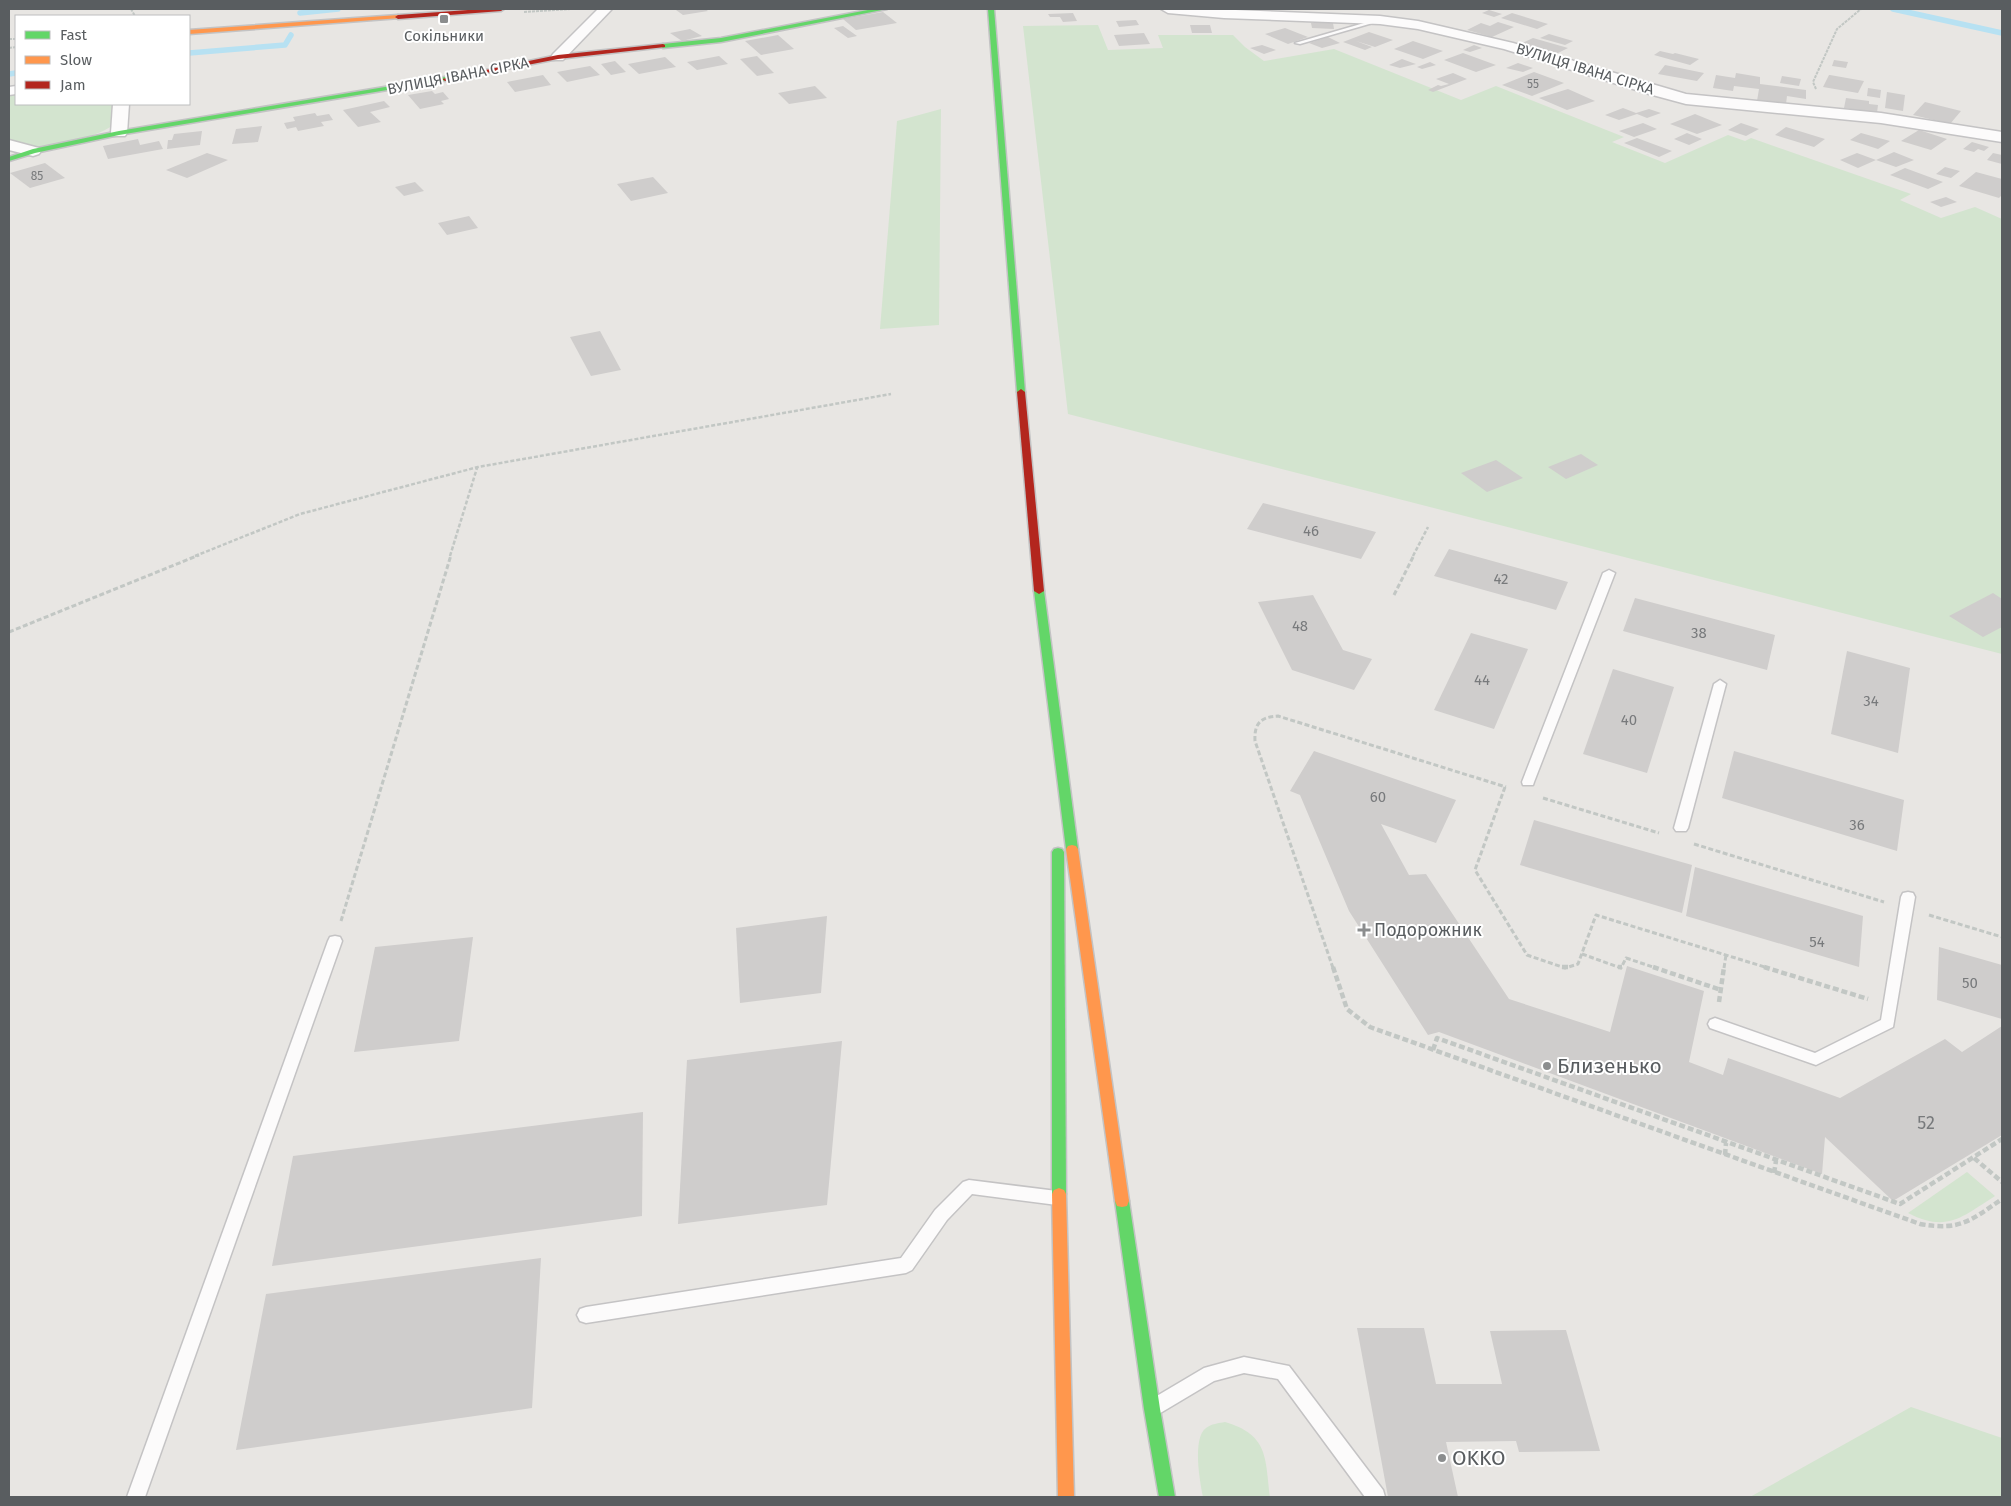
<svg xmlns="http://www.w3.org/2000/svg" width="2011" height="1506" viewBox="0 0 2011 1506" font-family="'Fira Sans',sans-serif">
  <style>
    .green { fill: #d3e4cf }
    .lines { fill: none; stroke-linecap: round; stroke-linejoin: round }
    .stream { stroke: #b7e1f2; stroke-width: 5.5 }
    .building { fill: #cfcdcc }
    .lane-casing { stroke: #c4c3c4; stroke-width: 3 }
    .street-casing { stroke: #c4c3c4; stroke-width: 3 }
    .fast-casing { stroke: #c3c3c4; stroke-width: 3 }
    .slow-casing { stroke: #c3c3c4; stroke-width: 3 }
    .jam-casing { stroke: #c3c3c4; stroke-width: 3 }
    .path-far3 { stroke: #c2c7c4; stroke-width: 2; stroke-dasharray: 3 1; stroke-linecap: butt }
    .path-far2 { stroke: #c2c7c4; stroke-width: 2.5; stroke-dasharray: 4 2; stroke-linecap: butt }
    .path-far1 { stroke: #c2c7c4; stroke-width: 3; stroke-dasharray: 5 2.5; stroke-linecap: butt }
    .path { stroke: #c2c7c4; stroke-width: 4.5; stroke-dasharray: 6 3; stroke-linecap: butt }
    .lane { fill: #fcfbfb; fill-rule: evenodd }
    .street { fill: #fcfbfb; fill-rule: evenodd }
    .fast { fill: #63d668; fill-rule: evenodd }
    .slow { fill: #ff974d; fill-rule: evenodd }
    .jam { fill: #b3261e; fill-rule: evenodd }
    .poi-dot { fill: #8b8d8e; stroke: #fff; stroke-width: 2 }
    .labels { text-anchor: middle; dominant-baseline: central; stroke-width: 4; stroke-linejoin: round; paint-order: stroke }
    .far-number-label { font-size: 12px; fill: #787a7c }
    .far-poi-label { font-size: 15px; fill: #595d60; stroke: #fff }
    .far-street-label { font-size: 15px; fill: #595d60; stroke: #fff }
    .number-label { font-size: 15px; fill: #787a7c }
    .poi-label { font-size: 18px; fill: #595d60; stroke: #fff; text-anchor: start }
    .near-number-label { font-size: 18px; fill: #787a7c }
    .near-poi-label { font-size: 21px; fill: #595d60; stroke: #fff; text-anchor: start }
  </style>
  <rect width="100%" height="100%" fill="#e8e6e3"/>
  <!-- green -->
  <g class="green">
    <path d="M 1098,25 L 1108,50 L 1163,48 L 1158,35 L 1233,35 L 1245,47 L 1264,61 L 1334,49 L 1461,100 L 1496,86 L 1624,137 L 1612,142 L 1665,163 L 1728,135 L 1745,141 L 1751,138 L 1911,194 L 1900,200 L 1941,218 L 1975,207 L 2002,219 L 2002,654 L 1068,414 L 1023,26 Z"/>
    <path d="M 16,91 L 16,104 L 116,104 L 112,126 C 86,142 39,151 9,144 L 9,92 Z"/>
    <path d="M 941,109 L 939,325 L 880,329 L 897,121 Z"/>
    <path d="M 1967,1172 L 1995,1196 C 1962,1217 1947,1233 1908,1213 Z"/>
    <path d="M 1911,1407 L 2002,1438 L 2002,1497 L 1750,1497 Z"/>
    <path d="M 1225,1422 C 1269,1435 1265,1458 1270,1497 L 1203,1497 C 1200,1482 1192,1438 1206,1428 C 1211,1424 1219,1423 1225,1422 Z"/>
  </g>
  <g class="lines">
    <!-- stream -->
    <g class="stream">
      <path d="M 1893,9 L 2002,33"/>
      <path d="M 300,13 L 338,9"/>
      <path d="M 189,53 L 285,45 L 291,35"/>
      <path d="M 9,74 L 16,73"/>
    </g>
  </g>
  <!-- building -->
  <g class="building">
    <path d="M 682,9 L 705,9 L 708,11 L 683,15 L 676,10 Z"/>
    <path d="M 1489,10 L 1502,14 L 1494,17 L 1482,13 Z"/>
    <path d="M 883,12 L 897,23 L 856,30 L 843,19 Z"/>
    <path d="M 1073,13 L 1077,21 L 1063,22 L 1060,17 L 1050,17 L 1048,14 Z"/>
    <path d="M 1512,13 L 1548,24 L 1537,29 L 1501,18 Z"/>
    <path d="M 1136,20 L 1139,25 L 1119,27 L 1116,21 Z"/>
    <path d="M 1498,22 L 1514,27 L 1492,37 L 1467,30 L 1481,23 L 1490,26 Z"/>
    <path d="M 1311,23 L 1333,23 L 1334,29 L 1312,28 Z"/>
    <path d="M 1190,25 L 1210,25 L 1212,33 L 1192,33 Z"/>
    <path d="M 843,26 L 857,36 L 848,38 L 834,28 Z"/>
    <path d="M 1285,28 L 1308,37 L 1288,44 L 1265,34 Z"/>
    <path d="M 690,29 L 702,36 L 682,41 L 670,33 Z"/>
    <path d="M 1369,32 L 1393,40 L 1375,47 L 1356,41 L 1372,47 L 1365,50 L 1343,42 Z"/>
    <path d="M 1144,33 L 1150,44 L 1119,46 L 1114,35 Z"/>
    <path d="M 1549,34 L 1573,41 L 1565,45 L 1540,38 Z"/>
    <path d="M 778,35 L 794,49 L 761,55 L 745,41 Z"/>
    <path d="M 1328,37 L 1340,43 L 1322,48 L 1309,43 Z"/>
    <path d="M 1533,38 L 1568,48 L 1556,54 L 1520,44 Z"/>
    <path d="M 1413,41 L 1443,51 L 1423,59 L 1394,49 Z"/>
    <path d="M 1262,45 L 1276,50 L 1264,54 L 1250,48 Z"/>
    <path d="M 1474,45 L 1482,48 L 1470,52 L 1463,50 Z"/>
    <path d="M 1660,51 L 1673,54 L 1675,53 L 1699,59 L 1690,65 L 1654,55 Z"/>
    <path d="M 1463,53 L 1496,65 L 1476,72 L 1444,60 Z"/>
    <path d="M 719,56 L 728,64 L 697,70 L 687,62 Z"/>
    <path d="M 757,56 L 774,73 L 757,76 L 740,59 Z"/>
    <path d="M 665,57 L 676,67 L 639,74 L 628,64 Z"/>
    <path d="M 1402,59 L 1413,63 L 1416,64 L 1400,68 L 1389,65 Z"/>
    <path d="M 1834,60 L 1848,62 L 1846,68 L 1832,66 Z"/>
    <path d="M 615,61 L 626,72 L 611,75 L 601,64 Z"/>
    <path d="M 1430,62 L 1436,65 L 1422,69 L 1417,67 Z"/>
    <path d="M 1518,63 L 1533,68 L 1523,72 L 1506,68 Z"/>
    <path d="M 1665,65 L 1704,73 L 1697,81 L 1658,74 Z"/>
    <path d="M 590,66 L 600,75 L 567,82 L 557,72 Z"/>
    <path d="M 1534,72 L 1564,83 L 1532,96 L 1502,85 Z"/>
    <path d="M 1453,73 L 1467,79 L 1433,92 L 1428,90 L 1438,85 L 1441,86 L 1449,84 L 1436,79 Z"/>
    <path d="M 1736,73 L 1760,77 L 1760,84 L 1806,90 L 1806,99 L 1787,96 L 1786,104 L 1757,101 L 1759,89 L 1734,86 L 1733,91 L 1713,88 L 1716,75 L 1735,78 Z"/>
    <path d="M 543,75 L 551,85 L 515,92 L 507,82 Z"/>
    <path d="M 1829,75 L 1830,75 L 1864,81 L 1858,93 L 1823,87 Z"/>
    <path d="M 1782,76 L 1801,79 L 1799,86 L 1780,83 Z"/>
    <path d="M 815,86 L 827,98 L 789,104 L 778,93 Z"/>
    <path d="M 1868,88 L 1881,90 L 1880,98 L 1867,96 Z"/>
    <path d="M 1568,89 L 1595,101 L 1567,110 L 1539,98 Z"/>
    <path d="M 432,91 L 435,94 L 443,92 L 449,99 L 441,101 L 444,104 L 420,109 L 408,95 Z"/>
    <path d="M 1887,92 L 1905,95 L 1903,111 L 1885,108 Z"/>
    <path d="M 1846,98 L 1869,101 L 1869,104 L 1878,105 L 1877,113 L 1844,108 Z"/>
    <path d="M 384,101 L 390,107 L 370,112 L 381,122 L 358,127 L 343,110 Z"/>
    <path d="M 1925,102 L 1961,111 L 1950,124 L 1913,115 Z"/>
    <path d="M 1623,108 L 1636,113 L 1649,109 L 1661,113 L 1647,118 L 1637,114 L 1619,120 L 1605,115 Z"/>
    <path d="M 315,113 L 317,116 L 329,114 L 333,120 L 321,122 L 324,126 L 298,131 L 296,127 L 287,129 L 284,123 L 295,121 L 293,117 Z"/>
    <path d="M 1695,114 L 1722,125 L 1697,134 L 1670,124 Z"/>
    <path d="M 1643,123 L 1657,129 L 1634,137 L 1619,131 Z"/>
    <path d="M 1741,123 L 1759,129 L 1746,136 L 1728,130 Z"/>
    <path d="M 262,126 L 258,142 L 232,144 L 236,129 Z"/>
    <path d="M 1786,127 L 1825,139 L 1814,147 L 1775,135 Z"/>
    <path d="M 1919,130 L 1947,139 L 1931,150 L 1901,141 Z"/>
    <path d="M 202,131 L 200,145 L 167,149 L 168,140 L 172,140 L 174,134 Z"/>
    <path d="M 1687,133 L 1702,139 L 1689,145 L 1674,139 Z"/>
    <path d="M 1861,133 L 1890,141 L 1878,149 L 1850,140 Z"/>
    <path d="M 1637,138 L 1672,151 L 1659,157 L 1624,143 Z"/>
    <path d="M 138,139 L 140,145 L 159,141 L 163,149 L 108,159 L 103,146 Z"/>
    <path d="M 1972,142 L 1989,147 L 1984,151 L 1978,149 L 1974,152 L 1963,149 Z"/>
    <path d="M 1894,152 L 1914,160 L 1896,167 L 1876,160 Z"/>
    <path d="M 207,153 L 228,160 L 187,178 L 166,170 Z"/>
    <path d="M 1857,153 L 1876,160 L 1858,168 L 1840,160 Z"/>
    <path d="M 1993,153 L 2002,155 L 2002,164 L 1987,160 Z"/>
    <path d="M 45,163 L 65,178 L 30,188 L 10,173 Z"/>
    <path d="M 1945,167 L 1960,171 L 1951,178 L 1936,174 Z"/>
    <path d="M 1905,168 L 1943,182 L 1928,189 L 1890,175 Z"/>
    <path d="M 1976,172 L 2002,179 L 2002,195 L 1999,198 L 1959,186 Z"/>
    <path d="M 653,177 L 668,193 L 631,201 L 617,184 Z"/>
    <path d="M 415,182 L 424,191 L 404,196 L 395,187 Z"/>
    <path d="M 1946,197 L 1957,202 L 1941,207 L 1930,202 Z"/>
    <path d="M 469,216 L 478,228 L 447,235 L 438,223 Z"/>
    <path d="M 600,331 L 621,370 L 591,376 L 570,337 Z"/>
    <path d="M 1581,454 L 1598,465 L 1566,479 L 1548,467 Z"/>
    <path d="M 1496,460 L 1523,478 L 1487,492 L 1461,473 Z"/>
    <path d="M 1263,503 L 1376,532 L 1361,559 L 1247,529 Z"/>
    <path d="M 1449,549 L 1568,582 L 1556,610 L 1434,576 Z"/>
    <path d="M 1993,593 L 2002,599 L 2002,627 L 1983,637 L 1949,616 Z"/>
    <path d="M 1313,595 L 1343,650 L 1372,659 L 1354,690 L 1292,670 L 1258,602 Z"/>
    <path d="M 1635,598 L 1775,635 L 1767,670 L 1623,631 Z"/>
    <path d="M 1471,633 L 1528,649 L 1494,729 L 1434,710 Z"/>
    <path d="M 1847,651 L 1910,668 L 1898,753 L 1831,734 Z"/>
    <path d="M 1613,669 L 1674,687 L 1647,773 L 1583,754 Z"/>
    <path d="M 1314,751 L 1456,800 L 1436,843 L 1381,824 L 1409,875 L 1426,874 L 1509,999 L 1610,1032 L 1627,966 L 1704,991 L 1689,1062 L 1723,1075 L 1728,1058 L 1840,1098 L 1945,1039 L 1962,1052 L 2002,1026 L 2002,1135 L 1893,1201 L 1825,1137 L 1822,1174 L 1439,1032 L 1428,1035 L 1349,911 L 1300,795 L 1290,791 Z"/>
    <path d="M 1734,751 L 1904,800 L 1897,851 L 1722,798 Z"/>
    <path d="M 1534,820 L 1692,865 L 1682,913 L 1520,865 Z"/>
    <path d="M 1695,867 L 1863,916 L 1859,967 L 1686,916 Z"/>
    <path d="M 827,916 L 821,993 L 740,1003 L 736,928 Z"/>
    <path d="M 473,937 L 459,1041 L 354,1052 L 375,947 Z"/>
    <path d="M 1939,947 L 2002,965 L 2002,1019 L 1937,1000 Z"/>
    <path d="M 842,1041 L 827,1205 L 678,1224 L 687,1060 Z"/>
    <path d="M 643,1112 L 642,1216 L 272,1266 L 293,1156 Z"/>
    <path d="M 541,1258 L 532,1408 L 236,1450 L 266,1294 Z"/>
    <path d="M 1357,1328 L 1424,1328 L 1436,1384 L 1502,1384 L 1490,1331 L 1566,1330 L 1600,1451 L 1519,1452 L 1516,1441 L 1446,1442 L 1458,1497 L 1388,1497 Z"/>
  </g>
  <g class="lines">
    <!-- lane casing -->
    <g class="lane-casing">
      <g id="lane">
        <path d="M 1378,19 L 1383,20 L 1300,44 L 1295,43 Z"/>
        <path d="M 1609,570 L 1615,573 L 1534,782 L 1533,785 L 1523,785 L 1522,782 L 1603,573 Z"/>
        <path d="M 1720,680 L 1726,684 L 1688,828 L 1686,831 L 1676,831 L 1674,828 L 1714,684 Z"/>
        <path d="M 1908,892 L 1913,893 L 1915,897 L 1893,1027 L 1816,1065 L 1710,1028 L 1708,1024 L 1710,1020 L 1715,1018 L 1815,1053 L 1881,1020 L 1901,897 L 1903,893 Z"/>
        <path d="M 335,936 L 340,937 L 342,941 L 145,1497 L 127,1497 L 328,941 L 330,937 Z"/>
        <path d="M 969,1180 L 1057,1191 L 1063,1193 L 1065,1198 L 1063,1203 L 1057,1205 L 972,1194 L 947,1220 L 912,1270 L 906,1273 L 586,1323 L 580,1321 L 577,1315 L 580,1309 L 586,1307 L 901,1258 L 935,1210 L 963,1182 Z"/>
        <path d="M 1244,1357 L 1289,1366 L 1383,1490 L 1385,1497 L 1365,1497 L 1278,1379 L 1244,1373 L 1214,1381 L 1162,1412 L 1156,1415 L 1150,1412 L 1147,1406 L 1150,1400 L 1204,1368 Z"/>
      </g>
    </g>
    <!-- street casing -->
    <g class="street-casing">
      <g id="street">
        <path d="M 598,9 L 612,9 L 563,60 L 553,60 L 551,57 L 553,54 Z"/>
        <path d="M 1161,9 L 1211,9 L 1380,16 L 1418,21 L 1513,43 L 1686,94 L 1881,113 L 2002,132 L 2002,142 L 1881,123 L 1686,104 L 1649,94 L 1504,49 L 1418,29 L 1380,24 L 1224,18 L 1168,13 Z"/>
        <path d="M 16,86 L 16,94 L 9,95 L 9,87 Z"/>
        <path d="M 113,104 L 129,104 L 127,133 L 125,136 L 113,136 L 111,133 Z"/>
        <path d="M 9,140 L 39,148 L 41,151 L 39,154 L 33,156 L 9,150 Z"/>
      </g>
    </g>
    <!-- fast casing -->
    <g class="fast-casing">
      <g id="fast">
        <path d="M 873,9 L 887,9 L 721,42 L 663,48 L 660,46 L 663,44 L 721,38 Z"/>
        <path d="M 988,9 L 994,9 L 1025,392 L 1021,395 L 1017,392 Z"/>
        <path d="M 445,77 L 447,78 L 447,80 L 119,135 L 35,153 L 9,161 L 9,157 L 33,149 L 119,131 Z"/>
        <path d="M 1039,588 L 1044,591 L 1078,849 L 1076,852 L 1068,852 L 1066,849 L 1034,591 Z"/>
        <path d="M 1058,848 L 1062,849 L 1064,852 L 1066,1194 L 1064,1198 L 1059,1200 L 1054,1198 L 1052,1194 L 1052,852 L 1054,849 Z"/>
        <path d="M 1122,1195 L 1127,1196 L 1129,1201 L 1160,1409 L 1175,1497 L 1159,1497 L 1144,1409 L 1115,1201 L 1117,1196 Z"/>
      </g>
    </g>
    <!-- slow casing -->
    <g class="slow-casing">
      <g id="slow">
        <path d="M 398,15 L 400,16 L 400,18 L 189,34 L 189,30 Z"/>
        <path d="M 1072,845 L 1076,846 L 1078,849 L 1129,1201 L 1127,1206 L 1122,1207 L 1117,1206 L 1115,1201 L 1066,849 L 1068,846 Z"/>
        <path d="M 1059,1188 L 1064,1190 L 1066,1194 L 1074,1497 L 1058,1497 L 1052,1194 L 1054,1190 Z"/>
      </g>
    </g>
    <!-- jam casing -->
    <g class="jam-casing">
      <g id="jam">
        <path d="M 482,9 L 504,9 L 501,11 L 398,19 L 395,17 L 398,15 Z"/>
        <path d="M 663,44 L 665,45 L 665,47 L 558,59 L 445,81 L 442,79 L 558,55 Z"/>
        <path d="M 1021,389 L 1025,392 L 1044,591 L 1039,594 L 1034,591 L 1017,392 Z"/>
      </g>
    </g>
    <!-- path-far3 -->
    <g class="path-far3">
      <path d="M 131,9 L 135,16"/>
      <path d="M 1998,9 L 2002,9"/>
      <path d="M 524,12 L 572,9"/>
      <path d="M 9,39 L 16,39"/>
      <path d="M 9,48 L 16,47"/>
      <path d="M 1816,89 L 1813,82 L 1837,29 L 1861,9"/>
    </g>
    <!-- path-far2 -->
    <g class="path-far2">
      <path d="M 195,556 L 300,514 L 478,467 L 891,394"/>
      <path d="M 450,556 L 477,468"/>
      <path d="M 1413,556 L 1428,527"/>
    </g>
    <!-- path-far1 -->
    <g class="path-far1">
      <path d="M 1394,595 L 1414,555"/>
      <path d="M 9,632 L 199,555"/>
      <path d="M 1505,787 L 1475,870 L 1527,955 L 1565,968 L 1578,964 L 1596,915 L 1768,968"/>
      <path d="M 1543,798 L 1659,833"/>
      <path d="M 1694,844 L 1884,902"/>
      <path d="M 1929,915 L 2002,937"/>
      <path d="M 341,921 L 451,555"/>
      <path d="M 1582,954 L 1621,968 L 1626,958 L 1656,968"/>
      <path d="M 1333,968 L 1255,741 C 1254,723 1261,717 1278,716 L 1506,787"/>
      <path d="M 1724,968 L 1726,955"/>
    </g>
    <!-- path -->
    <g class="path">
      <path d="M 1333,967 L 1347,1009 L 1370,1027 L 1920,1224 C 1960,1231 1970,1221 2002,1199"/>
      <path d="M 1562,967 L 1568,967"/>
      <path d="M 1618,967 L 1622,967"/>
      <path d="M 1653,967 L 1721,990"/>
      <path d="M 1764,967 L 1868,999"/>
      <path d="M 1719,1002 L 1724,967"/>
      <path d="M 1433,1050 L 1437,1038 L 1900,1204 L 2002,1139"/>
      <path d="M 1725,1155 L 1726,1143"/>
      <path d="M 1974,1158 L 2002,1182"/>
      <path d="M 1774,1173 L 1776,1161"/>
    </g>
    <!-- lane -->
    <use href="#lane" class="lane"/>
    <!-- street -->
    <use href="#street" class="street"/>
    <!-- fast -->
    <use href="#fast" class="fast"/>
    <!-- slow -->
    <use href="#slow" class="slow"/>
    <!-- jam -->
    <use href="#jam" class="jam"/>
  </g>
  <!-- markers -->
  <g class="poi-dot">
    <rect x="439" y="14" width="10" height="10" rx="2.5"/>
    <path d="M1361.5 922.5h5v5h5v5h-5v5h-5v-5h-5v-5h5z"/>
    <circle cx="1547" cy="1066" r="5"/>
    <circle cx="1442" cy="1458" r="5"/>
  </g>
  <g class="labels">
    <!-- far-number labels -->
    <g class="far-number-label">
      <text x="1533" y="84">55</text>
      <text x="37" y="176">85</text>
    </g>
    <!-- far-poi labels -->
    <g class="far-poi-label">
      <text x="444" y="36">Сокільники</text>
    </g>
    <!-- far-street labels -->
    <g class="far-street-label">
      <text transform="translate(1585 69) rotate(17)">ВУЛИЦЯ ІВАНА СІРКА</text>
      <text transform="translate(458 76) rotate(-11)">ВУЛИЦЯ ІВАНА СІРКА</text>
    </g>
    <!-- number labels -->
    <g class="number-label">
      <text x="1311" y="531">46</text>
      <text x="1501" y="579">42</text>
      <text x="1300" y="626">48</text>
      <text x="1699" y="633">38</text>
      <text x="1482" y="680">44</text>
      <text x="1871" y="701">34</text>
      <text x="1629" y="720">40</text>
      <text x="1378" y="797">60</text>
      <text x="1857" y="825">36</text>
      <text x="1817" y="942">54</text>
      <text x="1970" y="983">50</text>
    </g>
    <!-- poi labels -->
    <g class="poi-label">
      <text x="1374" y="930">Подорожник</text>
    </g>
    <!-- near-number labels -->
    <g class="near-number-label">
      <text x="1926" y="1123">52</text>
    </g>
    <!-- near-poi labels -->
    <g class="near-poi-label">
      <text x="1557" y="1066">Близенько</text>
      <text x="1452" y="1458">OKKO</text>
    </g>
  </g>
  <!-- border -->
  <rect width="2011" height="1506" fill="none" stroke="#595d60" stroke-width="20"/>
  <!-- legend -->
  <rect x="15" y="15" width="175" height="90" fill="#ffffff" stroke="#bdbebf"/>
  <rect x="25" y="31" width="25" height="8" fill="#63d668" stroke="#bdbebf"/>
  <text x="60" y="40" font-size="15" fill="#595d60">Fast</text>
  <rect x="25" y="56" width="25" height="8" fill="#ff974d" stroke="#bdbebf"/>
  <text x="60" y="65" font-size="15" fill="#595d60">Slow</text>
  <rect x="25" y="81" width="25" height="8" fill="#b3261e" stroke="#bdbebf"/>
  <text x="60" y="90" font-size="15" fill="#595d60">Jam</text>
</svg>
